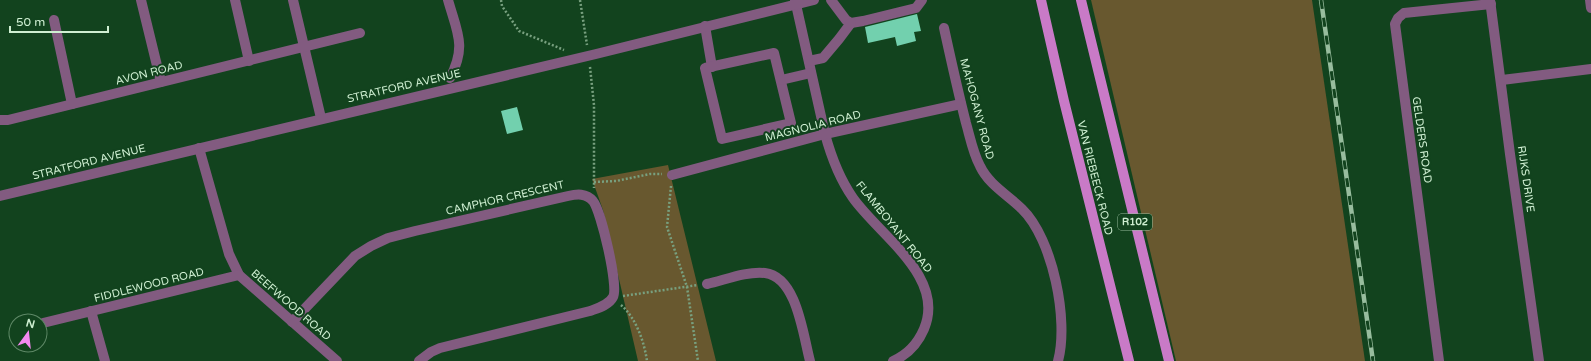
<svg xmlns="http://www.w3.org/2000/svg" width="1591" height="361" viewBox="0 0 1591 361" font-family="'Varela Round',sans-serif">
  <style>
    .green { fill: #68582f }
    .building { fill: #72d0ae }
    .lines { fill: none; stroke-linecap: round; stroke-linejoin: round }
    .path { stroke: #78a07f; stroke-width: 2.5; stroke-dasharray: 2 2; stroke-linecap: butt }
    .minor { stroke: #825b80; stroke-width: 10 }
    .major { stroke: #c97ac7; stroke-width: 10 }
    .rail-casing { stroke: #98bd9e; stroke-width: 4.5 }
    .rail { stroke: #12431e; stroke-width: 3; stroke-dasharray: 9; stroke-linecap: butt }
    .labels { text-anchor: middle; dominant-baseline: central; stroke-width: 4; stroke-linejoin: round; paint-order: stroke }
    .shield { fill: #12431e; stroke: #96bb9c; stroke-width: 1 }
    .shield-label { font-size: 10px; font-weight: bold; fill: #cfefd2 }
    .street-label { font-size: 11px; fill: #cfefd2; stroke: #12431e }
  </style>
  <rect width="100%" height="100%" fill="#12431e"/>
  <!-- green -->
  <g class="green">
    <path d="M 1091,0 L 1312,0 L 1365,361 L 1176,361 Z"/>
    <path d="M 668,165 L 716,361 L 638,361 L 603,210 L 592,179 Z"/>
  </g>
  <!-- building -->
  <g class="building">
    <path d="M 917,14 L 921,31 L 914,32 L 916,41 L 897,46 L 895,37 L 868,43 L 865,27 Z"/>
    <path d="M 517,107 L 523,130 L 507,134 L 501,111 Z"/>
  </g>
  <g class="lines">
    <!-- path -->
    <g class="path">
      <path d="M 501,0 L 502,6 L 519,31 L 564,50"/>
      <path d="M 580,0 L 587,45"/>
      <path d="M 590,67 L 594,105 L 594,188"/>
      <path d="M 594,182 L 616,181 L 650,174 L 662,174"/>
      <path d="M 671,186 L 667,227 L 687,287 L 698,361"/>
      <path d="M 623,296 L 698,285"/>
      <path d="M 621,305 C 636,318 644,341 647,361"/>
    </g>
    <!-- minor -->
    <g class="minor">
      <path d="M 141,0 L 161,82"/>
      <path d="M 235,0 L 249,61"/>
      <path d="M 293,0 L 321,118"/>
      <path d="M 448,0 C 457,32 467,46 450,78"/>
      <path d="M 795,0 L 825,134 C 831,156 839,178 853,198 C 880,236 946,277 924,329 C 918,343 907,355 893,361"/>
      <path d="M 831,0 L 846,20 L 851,23 L 863,21 L 916,8 L 922,0"/>
      <path d="M 1490,0 L 1510,154 L 1539,361"/>
      <path d="M 1590,0 L 1591,8"/>
      <path d="M 54,20 L 72,104"/>
      <path d="M 705,26 L 712,67"/>
      <path d="M 944,28 C 951,60 958,92 966,123 C 970,137 973,153 980,166 C 989,185 1008,195 1022,209 C 1053,239 1069,321 1058,361"/>
      <path d="M 774,53 L 791,123 L 722,139 L 705,68 Z"/>
      <path d="M 809,61 L 823,58 L 839,39 L 851,23"/>
      <path d="M 781,80 L 811,73"/>
      <path d="M 1502,80 L 1591,69"/>
      <path d="M 0,120 L 8,120 L 360,33"/>
      <path d="M 199,148 L 229,254 L 239,275 L 337,361"/>
      <path d="M 672,175 L 825,134 L 961,104"/>
      <path d="M 0,196 L 596,54 L 814,0"/>
      <path d="M 707,284 C 725,280 746,271 765,273 C 797,277 803,335 810,361"/>
      <path d="M 91,311 L 105,361"/>
      <path d="M 292,322 L 355,256 L 371,246 L 388,238 L 415,231 L 568,196 C 577,194 586,193 593,201 C 601,211 619,287 613,297 C 609,305 598,308 590,311 L 440,348 L 431,352 L 419,361"/>
      <path d="M 43,323 L 239,275"/>
      <path d="M 1439,361 L 1395,24 L 1398,18 L 1404,13 L 1491,4"/>
    </g>
    <!-- major -->
    <g class="major">
      <path d="M 1041,0 L 1064,101 L 1129,361"/>
      <path d="M 1081,0 L 1169,361"/>
    </g>
    <!-- rail casing -->
    <g class="rail-casing">
      <path id="rail" d="M 1321,0 L 1373,361"/>
    </g>
    <!-- rail -->
    <use href="#rail" class="rail"/>
  </g>
  <g class="labels">
    <!-- shield labels -->
    <rect class="shield" x="1118" y="214" width="34" height="16" rx="3"/>
    <g class="shield-label">
      <text x="1135" y="222">R102</text>
    </g>
    <!-- street labels -->
    <g class="street-label">
      <text transform="translate(149 73) rotate(-14)">AVON ROAD</text>
      <text transform="translate(404 86) rotate(-13)">STRATFORD AVENUE</text>
      <text transform="translate(977 109) rotate(75)">MAHOGANY ROAD</text>
      <text transform="translate(813 126) rotate(-14)">MAGNOLIA ROAD</text>
      <text transform="translate(1422 140) rotate(82)">GELDERS ROAD</text>
      <text transform="translate(89 162) rotate(-14)">STRATFORD AVENUE</text>
      <text transform="translate(1095 178) rotate(76)">VAN RIEBEECK ROAD</text>
      <text transform="translate(1526 179) rotate(82)">RIJKS DRIVE</text>
      <text transform="translate(505 198) rotate(-13)">CAMPHOR CRESCENT</text>
      <text transform="translate(894 227) rotate(51)">FLAMBOYANT ROAD</text>
      <text transform="translate(149 285) rotate(-14)">FIDDLEWOOD ROAD</text>
      <text transform="translate(291 305) rotate(41)">BEEFWOOD ROAD</text>
    </g>
  </g>
  <!-- north arrow -->
  <g transform="translate(28 333) rotate(15)"><circle r="19" fill="#12431e" stroke="#5e8866"/>
  <path d="M0-3L7 15L0 10L-7 15Z" fill="#f489f0"/>
  <text y="-6" font-size="11" font-weight="bold" text-anchor="middle" fill="#cfefd2">N</text>
  </g>
  <!-- scale -->
  <path d="M10 26v6h98v-6" fill="none" stroke="#cfefd2" stroke-width="2"/>
  <text x="16" y="26" font-size="12" fill="#cfefd2" stroke="#12431e" stroke-width="3" paint-order="stroke">50 m</text>
</svg>
